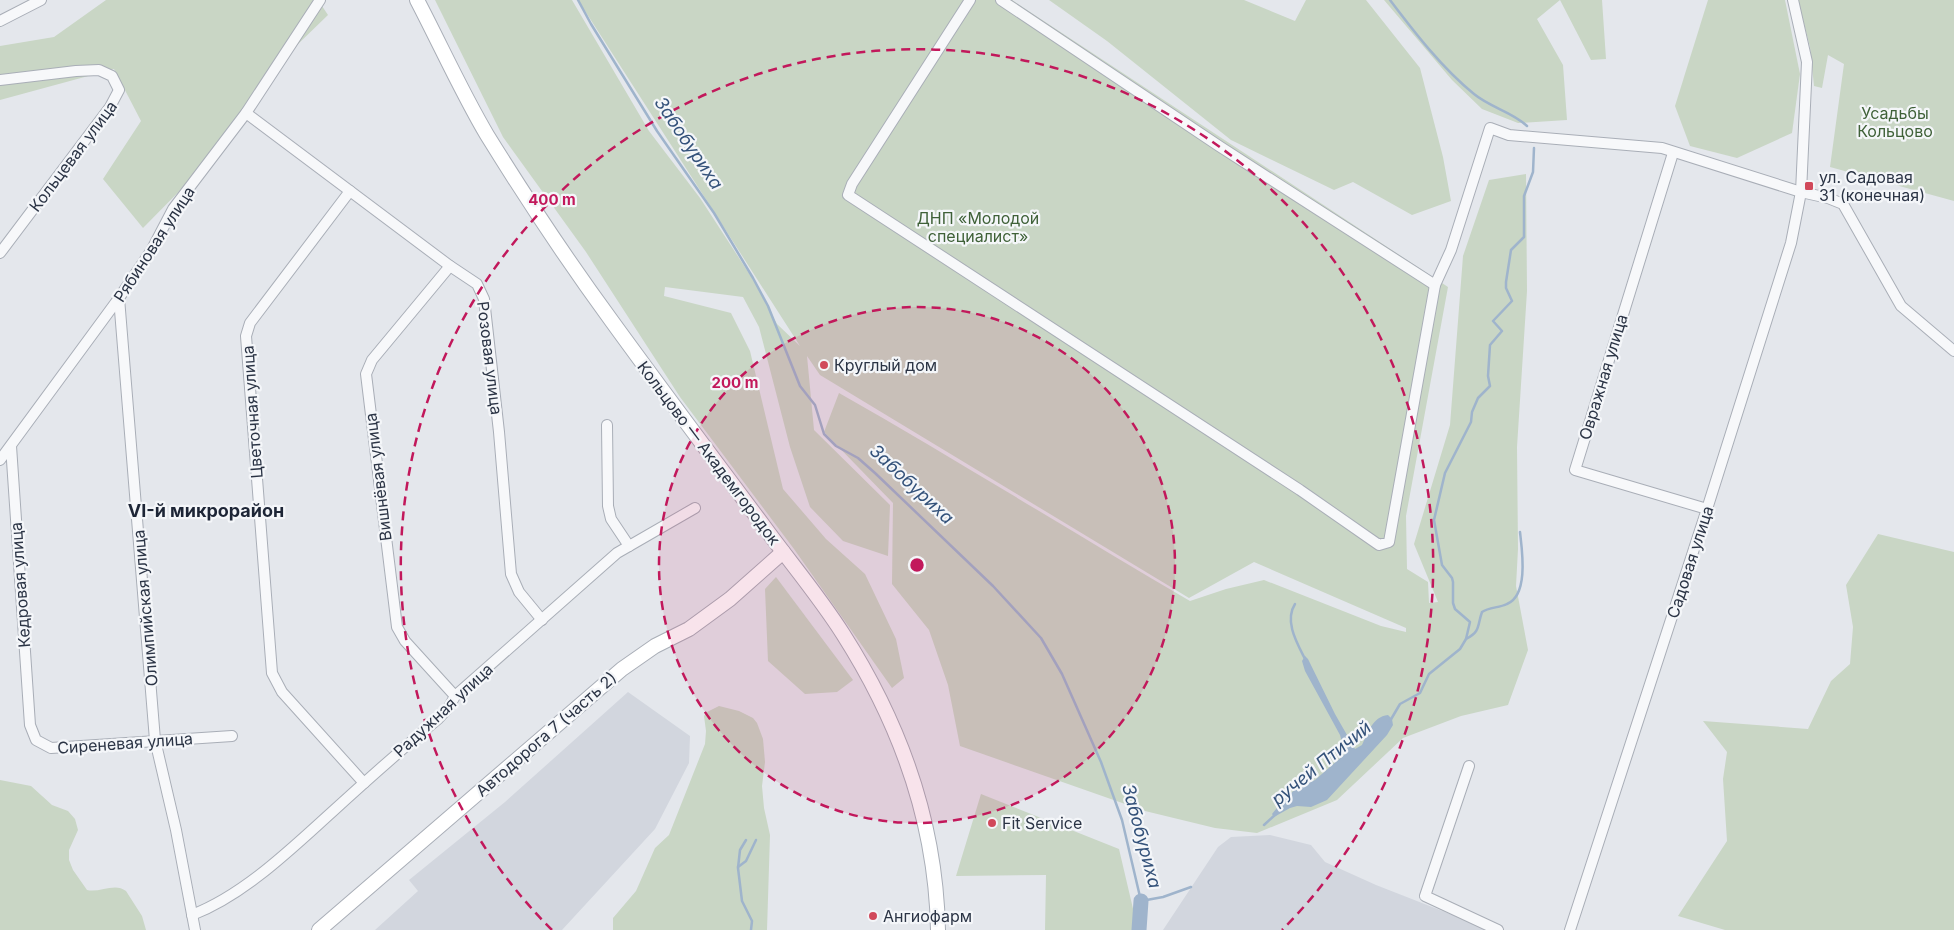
<svg xmlns="http://www.w3.org/2000/svg" width="1954" height="930" viewBox="0 0 1954 930" font-family="Inter,sans-serif">
  <style>
    .built { fill: #d2d6de }
    .green { fill: #c9d6c5 }
    .water { fill: #9fb4cc }
    .lines { fill: none; stroke-linecap: round; stroke-linejoin: round }
    .stream { stroke: #9fb4cc; stroke-width: 2.5 }
    .river { stroke: #9fb4cc; stroke-width: 15 }
    .street-casing { stroke: #a9aeb7; stroke-width: 12 }
    .secondary-casing { stroke: #a9aeb7; stroke-width: 16 }
    .street { stroke: #f7f8fa; stroke-width: 10 }
    .secondary { stroke: #fff; stroke-width: 14 }
    .ring { fill: none; stroke: #c2185b; stroke-width: 2.5; stroke-dasharray: 9 6 }
    .poi-dot { fill: #d1495b; stroke: #f4f6f9; stroke-width: 2 }
    .labels { text-anchor: middle; dominant-baseline: central; stroke-width: 4.5; stroke-linejoin: round; paint-order: stroke }
    .park-label { font-size: 16px; fill: #3f6138; stroke: #f4f6f9 }
    .street-label { font-size: 16px; fill: #2b3445; stroke: #f4f6f9 }
    .poi-label { font-size: 16px; fill: #2b3445; stroke: #f4f6f9; text-anchor: start }
    .water-label { font-size: 18px; font-style: italic; fill: #34527a; stroke: #f4f6f9 }
    .neighbourhood-label { font-size: 18px; font-weight: bold; fill: #1d2536; stroke: #f4f6f9 }
    .centre { fill: #c2185b; stroke: #f4f6f9; stroke-width: 2.5 }
    .ring-label { font-size: 15px; text-anchor: middle; font-weight: bold; fill: #c2185b; stroke: #f4f6f9; stroke-width: 4.5; stroke-linejoin: round; paint-order: stroke }
  </style>
  <rect width="100%" height="100%" fill="#e4e7ec"/>
  <!-- built -->
  <g class="built">
    <path d="M 628,692 L 690,736 L 689,763 L 655,829 L 562,930 L 375,930 L 418,891 L 409,880 L 505,802 Z"/>
    <path d="M 1270,835 L 1311,845 L 1325,862 L 1376,885 L 1491,930 L 1163,930 L 1218,847 L 1231,837 Z"/>
  </g>
  <!-- green -->
  <g class="green">
    <path d="M 106,0 L 318,0 L 328,15 L 265,76 L 208,162 L 143,228 L 103,179 L 141,121 L 114,69 L 0,100 L 0,46 L 54,37 Z"/>
    <path d="M 435,0 L 572,0 L 649,131 L 700,198 L 754,281 L 777,324 L 800,346 L 578,0 L 1012,0 L 1448,287 L 1406,516 L 1407,569 L 1428,582 L 1429,603 L 1438,602 L 1414,544 L 1450,425 L 1463,256 L 1489,180 L 1526,174 L 1527,291 L 1517,447 L 1518,549 L 1516,586 L 1528,650 L 1508,705 L 1461,716 L 1403,738 L 1337,800 L 1257,833 L 1215,828 L 1145,811 L 960,746 L 948,685 L 929,630 L 892,584 L 893,503 L 824,432 L 839,393 C 957,460 1072,532 1190,601 L 1226,589 L 1264,580 L 1381,626 L 1406,632 L 1406,628 L 1254,562 L 1189,598 L 820,375 L 807,356 L 814,430 L 890,505 L 888,556 L 843,541 L 810,507 L 790,447 L 759,327 L 743,297 L 665,287 L 664,296 L 731,313 L 750,351 L 783,489 L 826,539 L 865,574 L 896,639 L 904,678 L 892,688 L 794,549 L 680,397 L 586,252 L 503,137 Z"/>
    <path d="M 1049,0 L 1244,0 L 1295,21 L 1306,0 L 1366,0 L 1420,68 L 1443,157 L 1451,201 L 1412,215 L 1353,182 L 1334,190 L 1231,140 L 1107,41 Z"/>
    <path d="M 1384,0 L 1602,0 L 1606,59 L 1591,60 L 1560,0 L 1537,19 L 1563,65 L 1567,120 L 1518,123 L 1482,109 L 1452,80 Z"/>
    <path d="M 1708,0 L 1785,0 L 1800,74 L 1792,133 L 1737,158 L 1690,146 L 1675,106 Z"/>
    <path d="M 1798,0 L 1954,0 L 1954,201 L 1830,167 L 1844,64 L 1828,55 L 1822,88 L 1814,86 L 1810,47 Z"/>
    <path d="M 1878,534 L 1954,552 L 1954,930 L 1725,930 L 1678,916 L 1727,841 L 1723,779 L 1727,752 L 1703,721 L 1808,729 L 1831,681 L 1850,664 L 1853,627 L 1846,585 Z"/>
    <path d="M 776,577 L 853,680 L 837,692 L 805,694 L 768,661 L 765,589 Z"/>
    <path d="M 719,706 L 739,711 L 753,718 L 757,723 L 763,739 L 765,762 L 762,786 L 764,808 L 770,835 L 767,930 L 613,930 L 613,918 L 636,891 L 655,848 L 669,835 L 705,744 L 706,731 L 704,716 L 707,712 Z"/>
    <path d="M 0,780 L 31,786 L 52,805 L 68,811 L 75,819 L 78,830 L 69,850 L 69,860 L 73,870 L 87,890 C 100,893 115,882 126,891 L 142,916 L 146,930 L 0,930 Z"/>
    <path d="M 981,794 L 1119,849 L 1138,930 L 1045,930 L 1046,875 L 956,876 Z"/>
  </g>
  <!-- water -->
  <path class="water" d="M 1305,656 L 1308,659 L 1335,714 L 1355,749 L 1362,745 C 1368,733 1372,717 1388,715 L 1392,719 L 1393,725 L 1387,735 L 1327,800 L 1311,807 L 1297,806 L 1290,808 L 1274,817 L 1272,814 L 1285,798 L 1296,789 L 1315,780 L 1345,754 L 1340,735 L 1305,671 L 1302,661 Z"/>
  <g class="lines">
    <!-- stream -->
    <g class="stream">
      <path d="M 578,0 L 591,24 L 657,131 L 714,213 L 753,278 L 768,306 L 800,386 L 815,405 L 824,434 L 836,446 L 858,458 L 875,473 L 993,586 L 1041,638 L 1062,674 L 1101,762 L 1122,820 L 1141,901 L 1163,897 L 1191,887"/>
      <path d="M 1390,0 C 1415,33 1442,68 1474,94 C 1491,108 1513,112 1527,126"/>
      <path d="M 1295,604 C 1284,621 1297,643 1305,659"/>
      <path d="M 1466,639 C 1481,631 1477,626 1482,612 C 1489,607 1499,608 1507,604 C 1529,595 1522,550 1520,532"/>
      <path d="M 1390,721 L 1400,704 L 1420,693 L 1429,674 L 1460,649 L 1466,639 L 1470,622 L 1455,609 L 1453,603 L 1453,582 L 1452,578 L 1442,565 L 1434,520 L 1445,473 L 1471,422 L 1472,412 L 1478,398 L 1490,386 L 1488,376 L 1490,345 L 1502,331 L 1493,321 L 1512,301 L 1506,288 L 1506,282 L 1511,250 L 1524,237 L 1524,196 L 1533,172 L 1534,148"/>
      <path d="M 1264,825 L 1276,814"/>
      <path d="M 746,840 L 740,850 L 738,868 L 742,901 L 752,921 L 751,930"/>
      <path d="M 738,867 L 746,861 L 756,840"/>
    </g>
    <!-- river -->
    <path class="river" d="M 1139,930 L 1141,901"/>
    <!-- street casing -->
    <g class="street-casing">
      <g id="street">
        <path d="M 970,0 L 852,184 L 848,195 L 1300,490 L 1379,545 L 1389,542 L 1435,285 L 1451,250 L 1490,128 L 1509,135 L 1662,148 L 1801,192 L 1828,198 L 1843,204 L 1901,306 L 1954,351"/>
        <path d="M 1001,0 L 1219,146 L 1435,285"/>
        <path d="M 0,21 L 41,0"/>
        <path d="M 0,80 L 76,71 L 99,70 L 112,76 L 119,90 L 110,107 L 0,253"/>
        <path d="M 246,113 L 450,266 L 477,284 L 484,299 L 499,432 L 511,574 L 519,592 L 542,620"/>
        <path d="M 1673,153 L 1575,470 L 1707,509"/>
        <path d="M 350,191 L 250,323 L 246,336 L 272,673 L 282,692 L 364,783"/>
        <path d="M 450,266 L 372,360 L 366,374 L 397,627 L 405,641 L 455,696"/>
        <path d="M 119,298 L 155,740 L 176,830 L 195,930"/>
        <path d="M 607,425 L 608,506 L 611,519 L 629,546"/>
        <path d="M 11,446 L 30,725 L 36,740 L 51,748 L 232,736"/>
        <path d="M 0,460 L 119,298 L 151,251 L 173,209 L 246,113 L 320,0"/>
        <path d="M 1469,766 L 1425,896 L 1498,930"/>
        <path d="M 192,915 C 244,895 291,849 332,812 C 367,780 402,749 438,719 L 449,707 L 455,696 L 617,553 L 695,508"/>
        <path d="M 1570,930 L 1707,509 L 1791,243 L 1801,192 L 1807,62 L 1793,0"/>
      </g>
    </g>
    <!-- secondary casing -->
    <g class="secondary-casing">
      <g id="secondary">
        <path d="M 417,0 C 440,44 462,93 487,135 C 526,198 567,260 611,320 C 661,389 712,457 763,525 C 789,561 819,596 843,634 C 901,725 936,822 938,930"/>
        <path d="M 319,930 L 622,669 L 655,646 L 689,629 L 730,599 L 783,552"/>
      </g>
    </g>
    <!-- street -->
    <use href="#street" class="street"/>
    <!-- secondary -->
    <use href="#secondary" class="secondary"/>
  </g>
  <!-- distance rings -->
  <circle cx="917" cy="565" r="258" fill="#c2185b" fill-opacity=".12"/>
  <g class="ring">
    <circle cx="917" cy="565" r="258"/>
    <path d="M552 930A516 516 0 1 1 1282 930"/>
  </g>
  <!-- markers -->
  <g class="poi-dot">
    <rect x="1804" y="181" width="10" height="10" rx="2.5"/>
    <circle cx="824" cy="365" r="5"/>
    <circle cx="992" cy="823" r="5"/>
    <circle cx="873" cy="916" r="5"/>
  </g>
  <g class="labels">
    <!-- park labels -->
    <g class="park-label">
      <text x="1895" y="113">Усадьбы<tspan x="1895" dy="18">Кольцово</tspan></text>
      <text x="978" y="218">ДНП «Молодой<tspan x="978" dy="18">специалист»</tspan></text>
    </g>
    <!-- street labels -->
    <g class="street-label">
      <text transform="translate(73 156) rotate(-53)">Кольцевая улица</text>
      <text transform="translate(154 244) rotate(-57)">Рябиновая улица</text>
      <text transform="translate(490 358) rotate(83)">Розовая улица</text>
      <text transform="translate(1603 377) rotate(-73)">Овражная улица</text>
      <text transform="translate(252 412) rotate(-94)">Цветочная улица</text>
      <text transform="translate(709 453) rotate(53)">Кольцово — Академгородок</text>
      <text transform="translate(378 477) rotate(-97)">Вишнёвая улица</text>
      <text transform="translate(1690 562) rotate(-72)">Садовая улица</text>
      <text transform="translate(20 585) rotate(-94)">Кедровая улица</text>
      <text transform="translate(145 608) rotate(-95)">Олимпийская улица</text>
      <text transform="translate(443 710) rotate(-43)">Радужная улица</text>
      <text transform="translate(546 734) rotate(-41)">Автодорога 7 (часть 2)</text>
      <text transform="translate(125 743) rotate(-4)">Сиреневая улица</text>
    </g>
    <!-- poi labels -->
    <g class="poi-label">
      <text x="1819" y="177">ул. Садовая<tspan x="1819" dy="18">31 (конечная)</tspan></text>
      <text x="834" y="365">Круглый дом</text>
      <text x="1002" y="823">Fit Service</text>
      <text x="883" y="916">Ангиофарм</text>
    </g>
    <!-- water labels -->
    <g class="water-label">
      <text transform="translate(689 143) rotate(56)">Забобуриха</text>
      <text transform="translate(912 484) rotate(43)">Забобуриха</text>
      <text transform="translate(1321 763) rotate(-39)">ручей Птичий</text>
      <text transform="translate(1142 836) rotate(75)">Забобуриха</text>
    </g>
    <!-- neighbourhood labels -->
    <g class="neighbourhood-label">
      <text x="206" y="510">VI-й микрорайон</text>
    </g>
  </g>
  <circle cx="917" cy="565" r="8" class="centre"/>
  <g class="ring-label">
    <text x="552" y="205">400 m</text>
    <text x="735" y="388">200 m</text>
  </g>
</svg>
